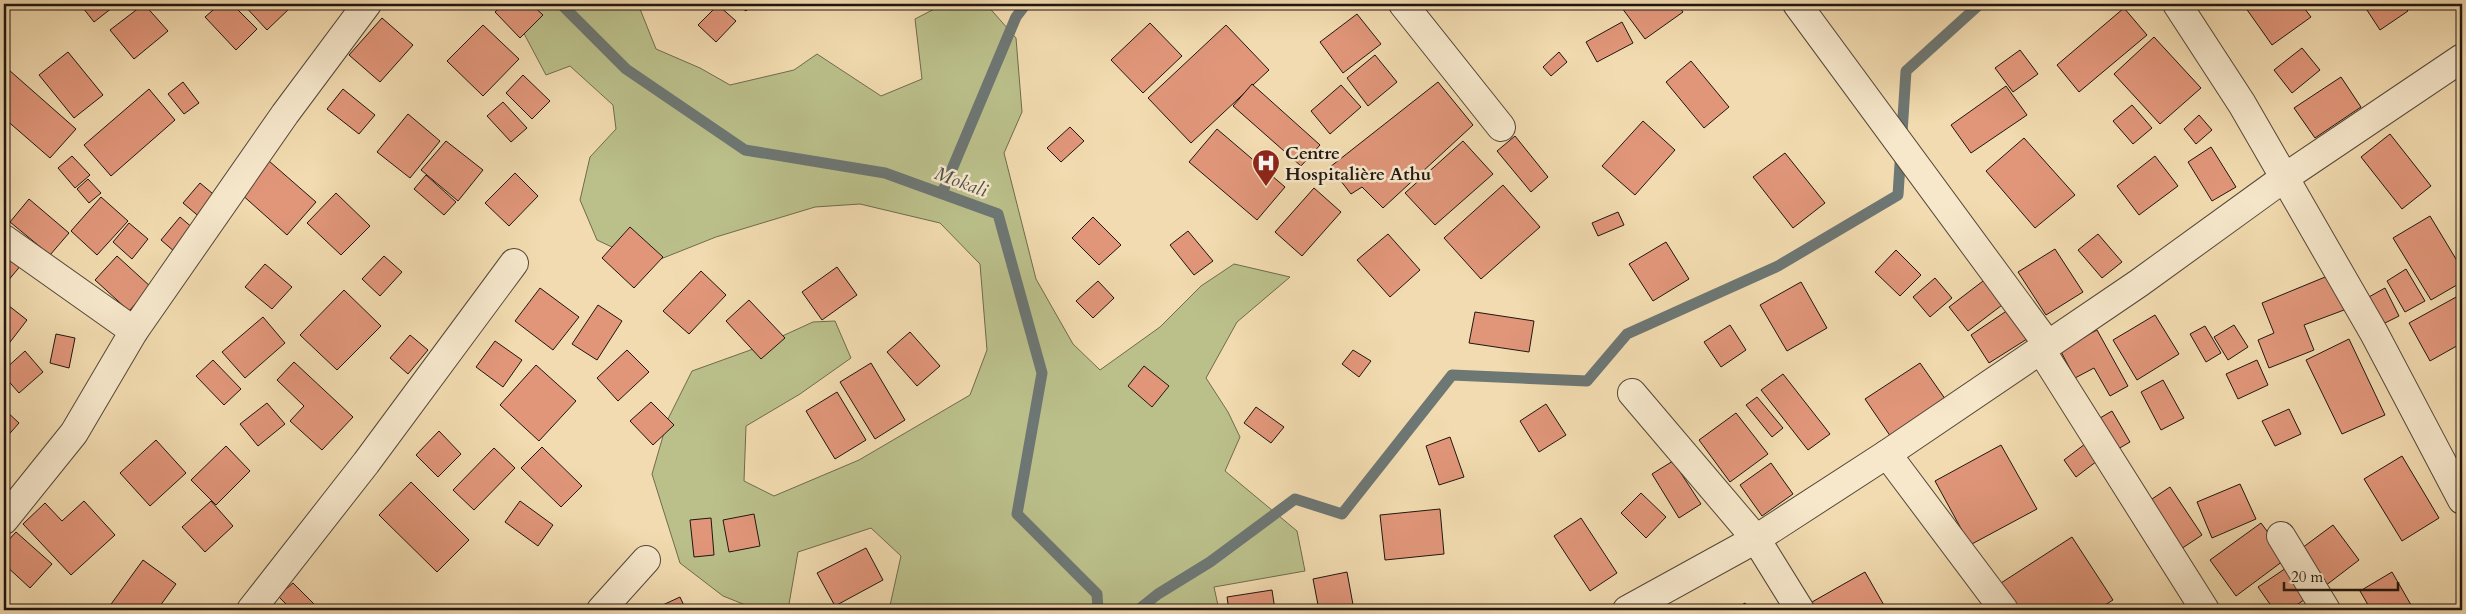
<svg xmlns="http://www.w3.org/2000/svg" width="2466" height="614" viewBox="0 0 2466 614" font-family="Cardo,serif">
  <style>
    .green { fill: #bbc08b; stroke: #6e6b4e }
    .lines { fill: none; stroke-linecap: round; stroke-linejoin: round }
    .stream { stroke: #6d7774; stroke-width: 11 }
    .building { fill: #e1967a; stroke: #201610 }
    .minor-casing { stroke: #544738; stroke-width: 30 }
    .minor { stroke: #f7e8cc; stroke-width: 28 }
    .labels { text-anchor: middle; dominant-baseline: central; stroke-width: 5; stroke-linejoin: round; paint-order: stroke }
    .poi-label { font-size: 18px; font-weight: bold; fill: #201610; stroke: #f7e8cc; text-anchor: start }
    .water-label { font-size: 19px; font-style: italic; fill: #4d4f4a; stroke: #f7e8cc }
  </style>
  <rect width="100%" height="100%" fill="#f2dbb0"/>
  <filter id="stains"><feTurbulence type="fractalNoise" baseFrequency=".004" numOctaves="4"/><feColorMatrix values="0 0 0 0 .2 0 0 0 0 .09 0 0 0 0 .02 0 0 0 .5 -.17"/></filter>
  <radialGradient id="worn" r=".72"><stop offset=".6" stop-color="#630" stop-opacity="0"/><stop offset="1" stop-color="#630" stop-opacity=".3"/></radialGradient>
  <!-- green -->
  <path class="green" d="M 504,4 L 638,4 L 656,49 L 700,68 L 730,85 L 794,70 L 817,54 L 881,96 L 922,79 L 915,19 L 944,4 L 986,4 L 1016,38 L 1022,112 L 1004,153 L 1036,279 L 1073,344 L 1100,370 L 1160,327 L 1201,286 L 1234,264 L 1290,277 L 1237,322 L 1206,378 L 1228,412 L 1240,437 L 1225,471 L 1297,531 L 1305,571 L 1214,587 L 1219,610 L 889,610 L 901,556 L 871,528 L 798,552 L 788,610 L 758,610 L 723,596 L 680,563 L 652,474 L 668,419 L 692,371 L 756,348 L 813,322 L 835,321 L 851,358 L 800,394 L 746,426 L 744,481 L 774,496 L 859,460 L 970,395 L 987,350 L 980,264 L 940,223 L 860,204 L 815,207 L 716,237 L 648,264 L 597,240 L 580,200 L 590,157 L 616,129 L 613,105 L 570,66 L 546,75 L 520,26 Z"/>
  <g class="lines">
    <!-- stream -->
    <g class="stream">
      <path d="M 561,4 L 626,69 L 745,150 L 885,173 L 998,214 L 1042,373 L 1017,514 L 1097,594 L 1098,610"/>
      <path d="M 942,193 L 1016,17 L 1026,4"/>
      <path d="M 1138,610 L 1158,594 L 1210,562 L 1295,499 L 1342,514 L 1452,375 L 1587,381 L 1627,334 L 1778,266 L 1898,195 L 1906,71 L 1980,4"/>
    </g>
  </g>
  <!-- building -->
  <g class="building">
    <path d="M 80,4 L 117,4 L 94,22 Z"/>
    <path d="M 144,4 L 168,31 L 134,59 L 110,30 Z"/>
    <path d="M 220,4 L 232,4 L 257,29 L 236,50 L 205,17 Z"/>
    <path d="M 243,4 L 288,4 L 291,7 L 267,30 Z"/>
    <path d="M 504,4 L 531,4 L 543,15 L 520,38 L 495,12 Z"/>
    <path d="M 736,4 L 752,4 L 746,11 Z"/>
    <path d="M 1619,4 L 1677,4 L 1683,12 L 1645,39 Z"/>
    <path d="M 2243,4 L 2301,4 L 2311,17 L 2272,45 Z"/>
    <path d="M 2363,4 L 2404,4 L 2408,11 L 2380,30 Z"/>
    <path d="M 718,5 L 736,21 L 716,42 L 698,25 Z"/>
    <path d="M 2124,8 L 2147,35 L 2079,92 L 2057,65 Z"/>
    <path d="M 1357,14 L 1381,44 L 1343,73 L 1320,42 Z"/>
    <path d="M 382,18 L 413,45 L 380,82 L 349,55 Z"/>
    <path d="M 1622,22 L 1633,43 L 1597,62 L 1586,42 Z"/>
    <path d="M 1150,23 L 1182,56 L 1143,93 L 1111,60 Z"/>
    <path d="M 483,25 L 519,59 L 483,96 L 447,61 Z"/>
    <path d="M 1226,25 L 1269,70 L 1191,143 L 1148,98 Z"/>
    <path d="M 2154,37 L 2201,88 L 2160,124 L 2114,74 Z"/>
    <path d="M 2302,48 L 2320,70 L 2292,93 L 2274,70 Z"/>
    <path d="M 2020,50 L 2038,74 L 2013,92 L 1995,68 Z"/>
    <path d="M 68,52 L 103,95 L 74,118 L 39,75 Z"/>
    <path d="M 1559,52 L 1567,62 L 1551,76 L 1543,67 Z"/>
    <path d="M 1375,55 L 1397,82 L 1368,106 L 1347,78 Z"/>
    <path d="M 1691,61 L 1729,107 L 1704,128 L 1666,82 Z"/>
    <path d="M 9,70 L 76,129 L 50,158 L 4,118 L 4,75 Z"/>
    <path d="M 523,75 L 550,101 L 532,119 L 506,93 Z"/>
    <path d="M 2341,77 L 2361,107 L 2315,138 L 2294,108 Z"/>
    <path d="M 183,82 L 199,103 L 184,114 L 168,94 Z"/>
    <path d="M 1438,82 L 1473,125 L 1383,208 L 1362,187 L 1351,194 L 1330,167 Z"/>
    <path d="M 1252,84 L 1320,145 L 1301,166 L 1233,106 Z"/>
    <path d="M 1341,85 L 1361,107 L 1330,134 L 1311,111 Z"/>
    <path d="M 2006,86 L 2027,115 L 1971,153 L 1951,125 Z"/>
    <path d="M 149,89 L 175,120 L 111,176 L 84,145 Z"/>
    <path d="M 343,89 L 375,115 L 359,134 L 327,109 Z"/>
    <path d="M 503,102 L 527,128 L 511,142 L 487,116 Z"/>
    <path d="M 2132,105 L 2152,128 L 2133,144 L 2113,121 Z"/>
    <path d="M 408,114 L 440,141 L 410,178 L 377,152 Z"/>
    <path d="M 2199,115 L 2212,130 L 2196,144 L 2184,129 Z"/>
    <path d="M 1643,121 L 1675,150 L 1635,195 L 1602,166 Z"/>
    <path d="M 1070,127 L 1084,141 L 1061,162 L 1047,148 Z"/>
    <path d="M 1217,129 L 1285,187 L 1257,220 L 1189,162 Z"/>
    <path d="M 2390,134 L 2431,186 L 2402,209 L 2361,157 Z"/>
    <path d="M 1515,136 L 1548,177 L 1531,192 L 1497,151 Z"/>
    <path d="M 2024,138 L 2075,195 L 2035,228 L 1986,171 Z"/>
    <path d="M 4,139 L 10,145 L 4,152 Z"/>
    <path d="M 446,141 L 483,170 L 458,201 L 421,170 Z"/>
    <path d="M 1463,141 L 1493,174 L 1435,225 L 1405,193 Z"/>
    <path d="M 2211,147 L 2236,187 L 2212,201 L 2188,162 Z"/>
    <path d="M 1785,153 L 1825,203 L 1793,228 L 1753,177 Z"/>
    <path d="M 72,156 L 90,175 L 75,188 L 58,168 Z"/>
    <path d="M 2155,156 L 2178,186 L 2139,215 L 2117,186 Z"/>
    <path d="M 269,161 L 316,202 L 287,235 L 240,193 Z"/>
    <path d="M 515,173 L 538,196 L 509,226 L 485,203 Z"/>
    <path d="M 426,175 L 456,202 L 444,215 L 414,189 Z"/>
    <path d="M 88,179 L 101,193 L 89,203 L 77,189 Z"/>
    <path d="M 200,183 L 219,199 L 202,219 L 183,203 Z"/>
    <path d="M 1503,185 L 1540,227 L 1481,279 L 1444,238 Z"/>
    <path d="M 1314,188 L 1341,212 L 1302,256 L 1275,232 Z"/>
    <path d="M 336,193 L 370,226 L 341,255 L 307,223 Z"/>
    <path d="M 101,197 L 128,221 L 97,255 L 71,231 Z"/>
    <path d="M 29,199 L 69,233 L 50,255 L 10,222 Z"/>
    <path d="M 1618,212 L 1624,225 L 1598,236 L 1592,223 Z"/>
    <path d="M 2430,216 L 2462,269 L 2462,282 L 2431,300 L 2393,238 Z"/>
    <path d="M 180,217 L 194,229 L 175,252 L 161,240 Z"/>
    <path d="M 1093,217 L 1121,245 L 1099,265 L 1072,238 Z"/>
    <path d="M 129,223 L 148,239 L 132,259 L 113,242 Z"/>
    <path d="M 630,227 L 663,257 L 634,288 L 602,258 Z"/>
    <path d="M 1188,231 L 1213,261 L 1194,275 L 1170,245 Z"/>
    <path d="M 1388,234 L 1420,270 L 1390,297 L 1357,260 Z"/>
    <path d="M 2098,234 L 2122,262 L 2102,278 L 2078,250 Z"/>
    <path d="M 1666,242 L 1689,279 L 1653,301 L 1629,264 Z"/>
    <path d="M 4,249 L 22,264 L 7,282 L 4,279 Z"/>
    <path d="M 2055,249 L 2083,292 L 2046,315 L 2018,272 Z"/>
    <path d="M 1896,250 L 1921,275 L 1900,296 L 1875,272 Z"/>
    <path d="M 117,256 L 151,287 L 129,311 L 95,280 Z"/>
    <path d="M 384,256 L 402,272 L 380,296 L 362,279 Z"/>
    <path d="M 265,264 L 292,287 L 272,309 L 245,287 Z"/>
    <path d="M 837,267 L 857,295 L 822,320 L 802,292 Z"/>
    <path d="M 2406,269 L 2425,301 L 2405,312 L 2387,281 Z"/>
    <path d="M 701,271 L 726,295 L 689,334 L 663,311 Z"/>
    <path d="M 2330,275 L 2344,310 L 2304,325 L 2314,350 L 2269,368 L 2258,340 L 2274,333 L 2262,303 Z"/>
    <path d="M 1935,278 L 1952,298 L 1930,317 L 1913,297 Z"/>
    <path d="M 1987,278 L 2006,302 L 1968,331 L 1949,307 Z"/>
    <path d="M 1098,281 L 1114,298 L 1093,318 L 1076,301 Z"/>
    <path d="M 1801,282 L 1827,328 L 1787,351 L 1760,305 Z"/>
    <path d="M 540,288 L 579,317 L 553,350 L 515,321 Z"/>
    <path d="M 2385,288 L 2399,316 L 2381,325 L 2367,298 Z"/>
    <path d="M 344,290 L 381,326 L 337,370 L 300,335 Z"/>
    <path d="M 2458,296 L 2462,303 L 2462,343 L 2430,361 L 2409,323 Z"/>
    <path d="M 749,300 L 785,338 L 761,359 L 726,321 Z"/>
    <path d="M 4,302 L 27,320 L 4,350 Z"/>
    <path d="M 598,305 L 622,321 L 597,360 L 572,344 Z"/>
    <path d="M 2008,310 L 2027,339 L 1989,363 L 1971,335 Z"/>
    <path d="M 1475,312 L 1534,321 L 1529,352 L 1469,343 Z"/>
    <path d="M 2155,315 L 2179,354 L 2137,380 L 2113,340 Z"/>
    <path d="M 263,317 L 285,343 L 245,378 L 222,352 Z"/>
    <path d="M 1730,325 L 1746,350 L 1721,367 L 1704,342 Z"/>
    <path d="M 2234,325 L 2248,347 L 2228,360 L 2214,337 Z"/>
    <path d="M 2205,326 L 2221,353 L 2206,362 L 2190,334 Z"/>
    <path d="M 2097,330 L 2128,386 L 2110,396 L 2094,368 L 2075,378 L 2060,350 Z"/>
    <path d="M 910,332 L 940,366 L 917,386 L 887,352 Z"/>
    <path d="M 56,334 L 75,338 L 69,368 L 50,363 Z"/>
    <path d="M 410,335 L 428,350 L 408,374 L 390,358 Z"/>
    <path d="M 2349,339 L 2385,415 L 2342,434 L 2306,360 Z"/>
    <path d="M 495,341 L 522,360 L 503,387 L 476,367 Z"/>
    <path d="M 627,350 L 649,372 L 618,401 L 597,378 Z"/>
    <path d="M 1353,350 L 1371,361 L 1359,377 L 1342,364 Z"/>
    <path d="M 25,351 L 43,372 L 19,393 L 4,376 L 4,370 Z"/>
    <path d="M 213,360 L 241,389 L 224,405 L 196,376 Z"/>
    <path d="M 2257,360 L 2268,385 L 2238,399 L 2226,374 Z"/>
    <path d="M 294,362 L 353,417 L 322,450 L 290,421 L 304,406 L 277,380 Z"/>
    <path d="M 871,363 L 905,420 L 875,439 L 840,382 Z"/>
    <path d="M 1920,363 L 1948,403 L 1893,440 L 1865,399 Z"/>
    <path d="M 536,365 L 576,401 L 539,441 L 500,405 Z"/>
    <path d="M 1144,366 L 1169,386 L 1152,407 L 1128,386 Z"/>
    <path d="M 1783,374 L 1830,434 L 1808,450 L 1761,390 Z"/>
    <path d="M 2163,380 L 2184,418 L 2161,430 L 2141,392 Z"/>
    <path d="M 837,392 L 866,440 L 835,459 L 806,411 Z"/>
    <path d="M 1757,397 L 1783,428 L 1772,437 L 1746,405 Z"/>
    <path d="M 651,402 L 674,425 L 653,445 L 630,421 Z"/>
    <path d="M 267,403 L 285,424 L 258,446 L 240,424 Z"/>
    <path d="M 1546,404 L 1566,435 L 1539,452 L 1520,421 Z"/>
    <path d="M 1256,407 L 1284,427 L 1271,443 L 1244,423 Z"/>
    <path d="M 4,409 L 19,423 L 4,440 Z"/>
    <path d="M 2289,409 L 2301,434 L 2275,446 L 2262,421 Z"/>
    <path d="M 2112,411 L 2130,442 L 2118,449 L 2100,418 Z"/>
    <path d="M 1736,413 L 1768,454 L 1730,482 L 1699,440 Z"/>
    <path d="M 439,431 L 461,454 L 438,477 L 416,455 Z"/>
    <path d="M 1450,437 L 1464,477 L 1439,485 L 1426,446 Z"/>
    <path d="M 156,440 L 186,473 L 150,506 L 120,473 Z"/>
    <path d="M 2085,444 L 2097,461 L 2076,477 L 2064,460 Z"/>
    <path d="M 2001,445 L 2037,509 L 1970,545 L 1935,481 Z"/>
    <path d="M 226,446 L 250,471 L 216,505 L 191,480 Z"/>
    <path d="M 542,447 L 582,486 L 561,507 L 521,468 Z"/>
    <path d="M 494,448 L 515,468 L 474,510 L 453,490 Z"/>
    <path d="M 2402,456 L 2439,518 L 2402,541 L 2364,479 Z"/>
    <path d="M 1673,461 L 1701,504 L 1679,518 L 1652,474 Z"/>
    <path d="M 1771,463 L 1793,494 L 1762,516 L 1740,485 Z"/>
    <path d="M 411,482 L 469,540 L 437,572 L 379,515 Z"/>
    <path d="M 2240,484 L 2256,519 L 2212,538 L 2197,502 Z"/>
    <path d="M 2170,487 L 2202,535 L 2181,549 L 2149,501 Z"/>
    <path d="M 1641,493 L 1666,517 L 1646,538 L 1621,513 Z"/>
    <path d="M 84,501 L 115,535 L 71,575 L 23,524 L 45,503 L 62,521 Z"/>
    <path d="M 211,501 L 233,526 L 205,552 L 182,527 Z"/>
    <path d="M 520,501 L 553,525 L 538,546 L 505,522 Z"/>
    <path d="M 1440,509 L 1444,554 L 1385,560 L 1380,515 Z"/>
    <path d="M 754,514 L 760,546 L 729,552 L 723,520 Z"/>
    <path d="M 711,518 L 714,555 L 694,557 L 690,520 Z"/>
    <path d="M 1581,518 L 1617,573 L 1590,591 L 1554,536 Z"/>
    <path d="M 2261,523 L 2287,558 L 2236,596 L 2210,560 Z"/>
    <path d="M 2333,525 L 2359,560 L 2325,586 L 2298,551 Z"/>
    <path d="M 16,532 L 52,564 L 30,588 L 4,564 L 4,545 Z"/>
    <path d="M 2072,537 L 2113,600 L 2097,610 L 2018,610 L 2001,583 Z"/>
    <path d="M 866,548 L 883,580 L 835,606 L 817,573 Z"/>
    <path d="M 143,560 L 176,584 L 157,610 L 114,610 L 109,607 Z"/>
    <path d="M 2289,566 L 2310,596 L 2289,610 L 2274,610 L 2258,587 Z"/>
    <path d="M 1347,572 L 1354,610 L 1319,610 L 1313,579 Z"/>
    <path d="M 1865,572 L 1885,607 L 1879,610 L 1817,610 L 1812,602 Z"/>
    <path d="M 2392,572 L 2414,610 L 2371,610 L 2360,591 Z"/>
    <path d="M 293,583 L 315,605 L 309,610 L 292,610 L 278,596 Z"/>
    <path d="M 1272,590 L 1275,610 L 1229,610 L 1227,597 Z"/>
    <path d="M 680,597 L 686,610 L 652,610 Z"/>
    <path d="M 1745,603 L 1750,610 L 1733,610 Z"/>
    <path d="M 730,605 L 733,610 L 720,610 Z"/>
    <path d="M 1472,605 L 1475,610 L 1464,610 Z"/>
  </g>
  <g class="lines">
    <!-- minor casing -->
    <g class="minor-casing">
      <g id="minor">
        <path d="M 1403,4 L 1501,127"/>
        <path d="M 1797,4 L 2048,345"/>
        <path d="M 2177,4 L 2242,104 L 2374,333 L 2462,500"/>
        <path d="M 4,239 L 134,331"/>
        <path d="M 2041,350 L 2205,610"/>
        <path d="M 1632,393 L 1756,539 L 1800,610"/>
        <path d="M 1887,454 L 2004,610"/>
        <path d="M 4,520 L 74,433 L 134,331 L 285,114 L 367,4"/>
        <path d="M 2281,536 L 2326,610"/>
        <path d="M 251,610 L 366,463 L 514,263"/>
        <path d="M 601,610 L 646,560"/>
        <path d="M 1627,610 L 1756,539 L 1887,454 L 2139,283 L 2284,178 L 2462,58"/>
      </g>
    </g>
    <!-- minor -->
    <use href="#minor" class="minor"/>
  </g>
  <!-- icons -->
  <defs>
    <g id="hospital-pin" transform="scale(1.4375)"><path d="M0 17L-7.5 6A9.5 9.5 0 1 1 7.5 6Z" fill="#8f2418" stroke="#f7e8cc"/><path d="M-5-5h3v3.5h4V-5h3V5h-3V1.5h-4V5h-3Z" fill="#fff"/></g>
  </defs>
  <g fill-rule="evenodd">
    <use href="#hospital-pin" x="1266" y="163"/>
  </g>
  <g class="labels">
    <!-- poi labels -->
    <g class="poi-label">
      <text x="1285" y="153">Centre<tspan x="1285" dy="21">Hospitalière Athu</tspan></text>
    </g>
    <!-- water labels -->
    <g class="water-label">
      <text transform="translate(961 182) rotate(20)">Mokali</text>
    </g>
  </g>
  <!-- margin -->
  <rect width="2466" height="614" fill="none" stroke="#f2dbb0" stroke-width="20"/>
  <rect x="5" y="5" width="2456" height="604" fill="none" stroke="#201610" stroke-width="2.5"/>
  <rect x="10" y="10" width="2446" height="594" fill="none" stroke="#201610"/>
  <!-- scale -->
  <path d="M2284 582v8h114v-8" fill="none" stroke="#201610" stroke-width="2.5"/>
  <text x="2291" y="582" font-size="15" fill="#201610" stroke="#f7e8cc" stroke-width="4" paint-order="stroke">20 m</text>
  <rect width="100%" height="100%" filter="url(#stains)"/>
  <rect width="100%" height="100%" fill="url(#worn)"/>
</svg>
